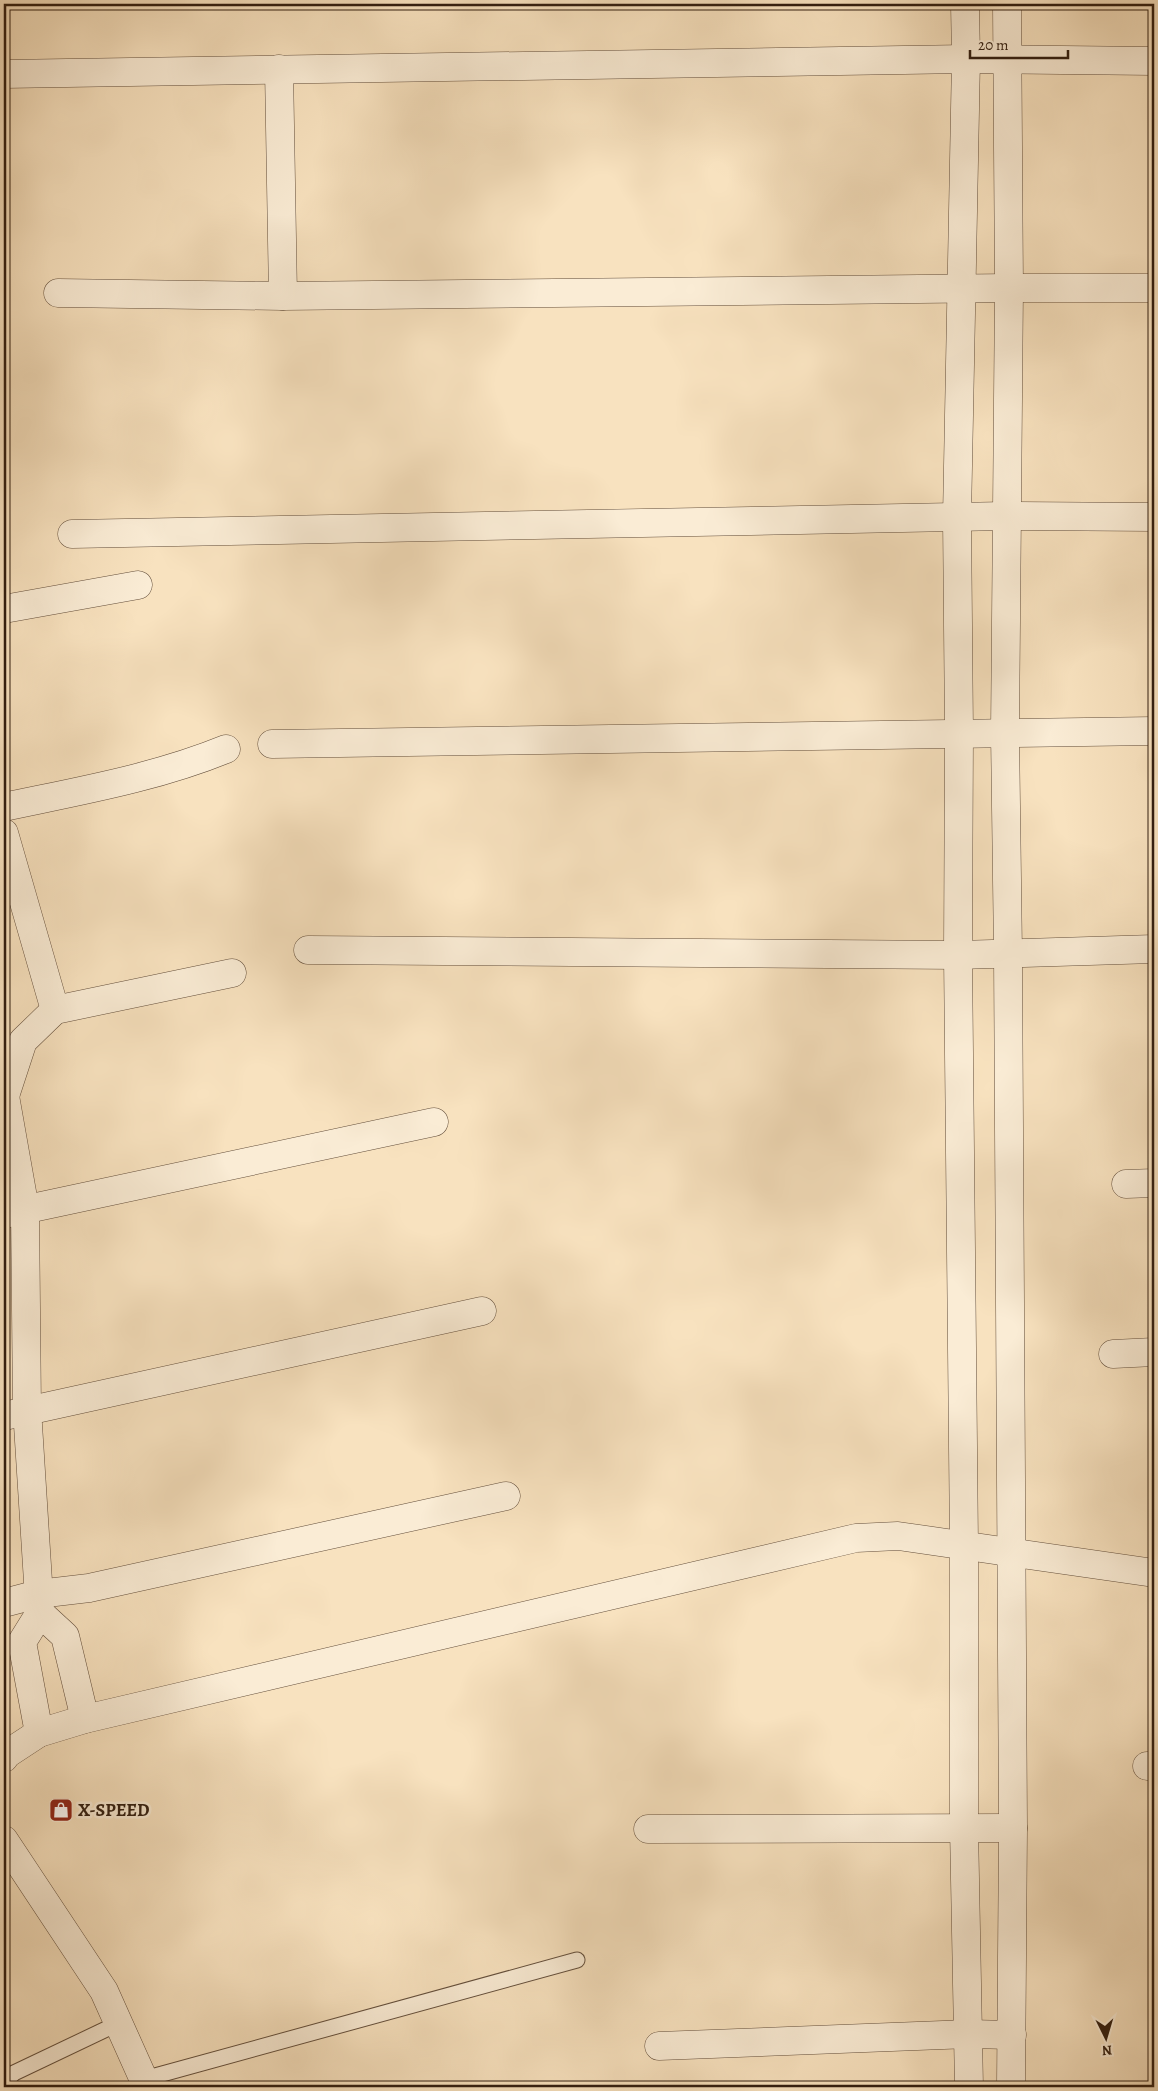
<svg xmlns="http://www.w3.org/2000/svg" width="1158" height="2091" viewBox="0 0 1158 2091" font-family="Alegreya,serif">
  <style>
    .lines { fill: none; stroke-linecap: round; stroke-linejoin: round }
    .lane-casing { stroke: #644f3c; stroke-width: 17 }
    .street-casing { stroke: #644f3c; stroke-width: 29 }
    .lane { stroke: #faecd5; stroke-width: 15 }
    .street { stroke: #faecd5; stroke-width: 28 }
    .labels { text-anchor: middle; dominant-baseline: central; stroke-width: 5; stroke-linejoin: round; paint-order: stroke }
    .poi-label { font-size: 18px; font-weight: bold; fill: #321e10; stroke: #faecd5; text-anchor: start }
  </style>
  <rect width="100%" height="100%" fill="#f8e2bf"/>
  <filter id="stains"><feTurbulence type="fractalNoise" baseFrequency=".004" numOctaves="4"/><feColorMatrix values="0 0 0 0 .2 0 0 0 0 .09 0 0 0 0 .02 0 0 0 .5 -.17"/></filter>
  <radialGradient id="worn" r=".72"><stop offset=".6" stop-color="#630" stop-opacity="0"/><stop offset="1" stop-color="#630" stop-opacity=".3"/></radialGradient>
  <g class="lines">
    <!-- lane casing -->
    <g class="lane-casing">
      <g id="lane">
        <path d="M 144,2079 L 577,1960"/>
        <path d="M 4,2083 L 14,2073 L 119,2023"/>
      </g>
    </g>
    <!-- street casing -->
    <g class="street-casing">
      <g id="street">
        <path d="M 965,4 L 966,59 L 957,517 L 959,733 L 958,955 L 964,1545 L 964,1827 L 969,2087"/>
        <path d="M 1007,4 L 1009,288 L 1005,733 L 1008,953 L 1013,1828 L 1011,2087"/>
        <path d="M 279,69 L 283,296"/>
        <path d="M 4,74 L 966,59 L 1154,61"/>
        <path d="M 58,293 L 283,296 L 1009,288 L 1154,288"/>
        <path d="M 72,534 L 1005,516 L 1154,517"/>
        <path d="M 4,609 L 138,585"/>
        <path d="M 272,744 L 1154,731"/>
        <path d="M 4,807 C 79,791 155,778 226,749"/>
        <path d="M 4,833 L 55,1010"/>
        <path d="M 308,950 L 958,955 L 1154,949"/>
        <path d="M 4,1096 L 5,1096 L 25,1209 L 27,1409 L 40,1613 L 22,1642 L 39,1733"/>
        <path d="M 5,1096 L 23,1041 L 55,1010 L 232,973"/>
        <path d="M 1126,1184 L 1154,1183"/>
        <path d="M 4,1214 L 434,1122"/>
        <path d="M 1113,1354 L 1154,1352"/>
        <path d="M 4,1416 L 482,1311"/>
        <path d="M 4,1603 L 38,1594 L 89,1588 L 506,1496"/>
        <path d="M 40,1613 L 65,1636 L 85,1719"/>
        <path d="M 4,1758 L 7,1754 L 39,1733 L 85,1719 L 856,1538 L 898,1536 L 1154,1573"/>
        <path d="M 1147,1766 L 1154,1766"/>
        <path d="M 648,1829 L 1013,1828"/>
        <path d="M 4,1840 L 104,1991 L 147,2087"/>
        <path d="M 659,2046 L 969,2034 L 1012,2035"/>
      </g>
    </g>
    <!-- lane -->
    <use href="#lane" class="lane"/>
    <!-- street -->
    <use href="#street" class="street"/>
  </g>
  <!-- icons -->
  <defs>
    <g id="shop-square" transform="scale(1.25)"><rect x="-9" y="-9" width="18" height="18" rx="4" fill="#8f2418" stroke="#faecd5"/><path d="M-5-2.5h2.3a2.7 3.5 0 0 1 5.4 0H5L5.5 6h-11ZM-1.5-2.5h3a1.5 2.3 0 0 0-3 0Z" fill="#fff"/></g>
  </defs>
  <g fill-rule="evenodd">
    <use href="#shop-square" x="61" y="1810"/>
  </g>
  <g class="labels">
    <!-- poi labels -->
    <g class="poi-label">
      <text x="78" y="1810">X-SPEED</text>
    </g>
  </g>
  <!-- margin -->
  <rect width="1158" height="2091" fill="none" stroke="#f8e2bf" stroke-width="20"/>
  <rect x="5" y="5" width="1148" height="2081" fill="none" stroke="#321e10" stroke-width="2.5"/>
  <rect x="10" y="10" width="1138" height="2071" fill="none" stroke="#321e10"/>
  <!-- north arrow -->
  <g transform="translate(1106 2038) rotate(175)" stroke="#faecd5" stroke-width="4" paint-order="stroke">
  <path d="M0-4L9 19L0 12L-9 19Z" fill="#321e10"/>
  <text y="-8" font-size="14" font-weight="bold" text-anchor="middle" fill="#321e10">N</text>
  </g>
  <!-- scale -->
  <path d="M970 50v8h98v-8" fill="none" stroke="#321e10" stroke-width="2.5"/>
  <text x="978" y="50" font-size="15" fill="#321e10" stroke="#faecd5" stroke-width="4" paint-order="stroke">20 m</text>
  <rect width="100%" height="100%" filter="url(#stains)"/>
  <rect width="100%" height="100%" fill="url(#worn)"/>
</svg>
